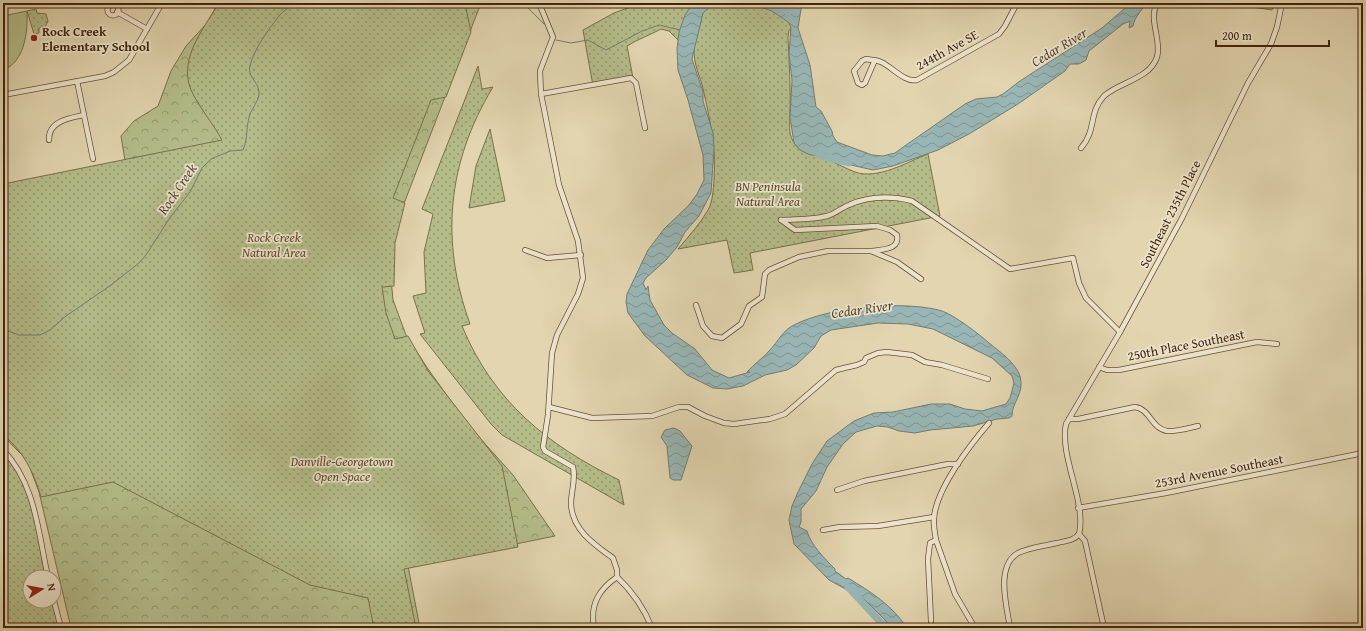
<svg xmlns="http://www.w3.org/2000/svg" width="1366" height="631" viewBox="0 0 1366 631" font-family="'Gentium Book Plus',serif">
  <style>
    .forest { fill: url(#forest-crowns); stroke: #7a704c }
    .park { fill: url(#park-dots); stroke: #7a704c }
    .pitch { fill: #b4bd8a; stroke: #7a704c }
    .water { fill: url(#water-waves); stroke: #757c72 }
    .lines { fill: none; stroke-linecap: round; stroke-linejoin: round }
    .stream { stroke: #757c72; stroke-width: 1 }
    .river { stroke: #98b6b5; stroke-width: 7 }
    .minor-casing { stroke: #695036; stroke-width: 6 }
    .minor { stroke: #ece4cc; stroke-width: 4.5 }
    .poi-dot { fill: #8f2418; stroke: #ece4cc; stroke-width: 1.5 }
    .labels { text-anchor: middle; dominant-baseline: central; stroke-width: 3.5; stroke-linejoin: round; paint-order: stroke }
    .poi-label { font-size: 13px; font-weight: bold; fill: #41240d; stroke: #ece4cc; text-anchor: start }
    .street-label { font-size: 13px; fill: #41240d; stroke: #ece4cc }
    .park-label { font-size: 13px; font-style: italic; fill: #5e4a2c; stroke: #ece4cc }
    .water-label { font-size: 14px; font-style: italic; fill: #574837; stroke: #ece4cc }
  </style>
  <defs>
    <pattern id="forest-crowns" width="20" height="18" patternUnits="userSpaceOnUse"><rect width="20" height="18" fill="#b4bd8a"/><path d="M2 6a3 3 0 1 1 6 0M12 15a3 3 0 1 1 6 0" fill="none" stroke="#94996f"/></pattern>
    <pattern id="park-dots" width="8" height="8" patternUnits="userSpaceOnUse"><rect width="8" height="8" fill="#b4bd8a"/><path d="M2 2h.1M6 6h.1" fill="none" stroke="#94996f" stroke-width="1.8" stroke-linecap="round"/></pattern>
    <pattern id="water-waves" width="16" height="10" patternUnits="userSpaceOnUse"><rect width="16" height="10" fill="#98b6b5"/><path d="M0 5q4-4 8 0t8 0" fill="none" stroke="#7e9492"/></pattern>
  </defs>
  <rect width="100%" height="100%" fill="#e2d5b0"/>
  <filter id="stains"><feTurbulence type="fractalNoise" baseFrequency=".005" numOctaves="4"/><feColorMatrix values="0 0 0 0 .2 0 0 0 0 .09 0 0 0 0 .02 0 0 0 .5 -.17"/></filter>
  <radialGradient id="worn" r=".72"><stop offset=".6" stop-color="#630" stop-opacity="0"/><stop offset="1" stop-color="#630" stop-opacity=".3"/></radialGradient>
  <!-- forest -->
  <path class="forest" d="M 218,3 L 481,3 L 400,214 L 389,257 L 393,300 L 406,335 L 428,369 L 469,426 L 513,475 L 555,536 L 408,566 L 420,628 L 71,628 L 39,492 L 27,460 L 3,436 L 3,187 L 125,161 L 121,136 L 134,121 L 158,106 L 171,71 L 186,46 L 207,23 Z"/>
  <!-- park -->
  <g class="park">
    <path d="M 219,3 L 465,3 L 471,32 L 446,97 L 431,100 L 393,198 L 405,203 L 395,243 L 394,286 L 382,287 L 386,313 L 395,339 L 408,336 L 428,371 L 502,466 L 518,547 L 404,569 L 416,628 L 374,628 L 368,598 L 310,585 L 113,482 L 41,497 C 34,473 23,450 3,435 L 3,184 L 222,140 C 214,125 202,111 194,96 C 175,63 202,31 219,3 Z"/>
    <path d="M 641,3 L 801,3 L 795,29 L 789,30 L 788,38 C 789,63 791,90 790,114 C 790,124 788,132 793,141 C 800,154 812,154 824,158 C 835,162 844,168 855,172 C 878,180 907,162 928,154 L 940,216 L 750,253 L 753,270 L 734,273 L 727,240 L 678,249 C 688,237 700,224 708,210 C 713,201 713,190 714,180 C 716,147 711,125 704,93 C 701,77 693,65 694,48 L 678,40 L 669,31 L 661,29 C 650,35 638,39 627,46 L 633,78 L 593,86 L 583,30 L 614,13 Z"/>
    <path d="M 1225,3 L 1274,3 L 1272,10 Z"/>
    <path d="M 36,9 L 37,13 L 46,14 L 48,21 L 45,27 L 39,28 L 39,33 L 34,34 L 27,11 Z"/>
    <path d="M 478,66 L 482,89 L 493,87 C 447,163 440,241 470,324 L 462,326 C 493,401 547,445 619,480 L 624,505 L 502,435 L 491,424 L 420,334 L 425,333 L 413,296 L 426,293 L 424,252 L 433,214 L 422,209 Z"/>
    <path d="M 490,129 L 505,201 L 469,208 L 476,166 Z"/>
    <path d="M 3,446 C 33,482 38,533 50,577 L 30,577 L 30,601 L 54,601 L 54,595 L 62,628 L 3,628 Z"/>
  </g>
  <!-- pitch -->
  <path class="pitch" d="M 27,11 C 28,31 25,62 3,70 L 3,16 Z"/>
  <!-- water -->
  <g class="water">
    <path d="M 693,3 L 714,3 L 703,13 L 692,59 L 703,92 L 703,101 L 713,133 L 714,149 L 711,193 L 699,216 L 685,232 L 677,247 L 666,260 L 646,278 L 643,283 L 646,290 L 648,286 L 650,300 L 664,325 L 672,333 L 695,349 L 712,370 L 729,378 L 750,372 L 747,372 C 754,364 762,359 769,351 C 779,341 782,330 796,324 C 830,307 906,300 942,311 C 954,315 979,334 989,343 C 1000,352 1015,362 1020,376 C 1025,394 1012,401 1012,416 L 1009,418 L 997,419 L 973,426 L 930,430 L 915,433 L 899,431 L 888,427 L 877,426 L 856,432 L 843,444 L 827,467 L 816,491 L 801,509 L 801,522 L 799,527 L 807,531 C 811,545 824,558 835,569 L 835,571 L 846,579 L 848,578 C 871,592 892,605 907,628 L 890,628 L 885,620 L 864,599 L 829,580 L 794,544 L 789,520 L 792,506 L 798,492 L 812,464 L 827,441 L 854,421 L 874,413 L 893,412 L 931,404 L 950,404 L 965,409 L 982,411 L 1006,404 L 1010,398 L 1014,383 L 1012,376 L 992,358 L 933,329 L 908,324 L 878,323 L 831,330 L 821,336 L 814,348 L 796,365 L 787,370 L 765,375 L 743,386 L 727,389 L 713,388 L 687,375 L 645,336 L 628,313 L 626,302 L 627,294 L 648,250 L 664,229 L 689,205 L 697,194 L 704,180 L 703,155 L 688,100 L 678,70 L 677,49 L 679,32 L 685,15 Z"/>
    <path d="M 749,3 L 772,3 L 779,7 L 792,3 L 802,3 L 798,28 L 810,65 L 816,107 L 821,111 L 832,131 L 833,136 L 837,142 L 872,155 L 883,156 L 895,153 L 909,143 L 965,104 L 976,99 L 997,97 L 1003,94 L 1020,81 L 1102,28 L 1131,3 L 1146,3 C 1141,12 1135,16 1133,26 L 1129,28 L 1130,21 L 1123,24 L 1089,51 L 1086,60 L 1079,64 L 1070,64 L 1065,71 L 1018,104 L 969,134 L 938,150 L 893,166 L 873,170 L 851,165 L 827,154 L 810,155 L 800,150 L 794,143 L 790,117 L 792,80 L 789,54 L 791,27 L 788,22 L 772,11 Z"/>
    <path d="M 674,428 L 680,431 L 692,446 L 681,480 L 673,480 L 670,478 L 667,446 L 661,437 L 665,430 Z"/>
  </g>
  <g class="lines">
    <!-- stream -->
    <g class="stream">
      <path d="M 523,3 L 544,24"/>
      <path d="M 556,40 L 571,43 L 588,40 L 606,50 L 642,31 L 659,25 L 680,30"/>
      <path d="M 3,329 L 19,335 L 40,335 L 50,330 L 66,316 L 111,285 L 139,263 L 146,255 L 169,219 L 190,192 L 202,168 L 211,159 L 230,151 L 243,150 C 248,139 246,125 250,114 C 253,107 260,99 259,91 C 258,82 247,76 250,66 C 254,49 268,30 279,16 C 283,11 289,8 292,3"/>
    </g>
    <!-- river -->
    <g class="river">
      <path d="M 772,3 L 780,5 L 788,12"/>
      <path d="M 812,150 L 822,156 L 849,163"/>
      <path d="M 848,587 L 886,628"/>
    </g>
    <!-- minor casing -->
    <g class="minor-casing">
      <g id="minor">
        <path d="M 539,3 L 553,37 L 540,71 L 541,94 L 559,185 L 578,241 L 583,278 L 578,294 L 557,335 L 552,353 L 548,415 L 543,447 L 545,451 L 573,467 C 576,480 571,491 571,504 C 572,530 595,545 613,558 L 617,570 L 617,577 C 598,590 590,605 594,628"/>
        <circle cx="113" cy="10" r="5.5"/>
        <path d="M 117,12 L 147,29"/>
        <path d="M 874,62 L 865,83 L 862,85 L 858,83 L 854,71 L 862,61 L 866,59 C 871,60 877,60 881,62 C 891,66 905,83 917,80 L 999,34 L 1005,26 L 1017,3"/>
        <path d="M 77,81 L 93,159"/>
        <path d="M 541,94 L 631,78 L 636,83 L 645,128"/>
        <path d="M 3,95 L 105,76 L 114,72 L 129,60 L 162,3"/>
        <path d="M 49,140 C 48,121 70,118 84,115"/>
        <path d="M 1081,148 C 1097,130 1088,113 1104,96 C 1119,82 1150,79 1157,57 C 1162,40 1148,20 1157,3"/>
        <path d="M 781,220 C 796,219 813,220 827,216 C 835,214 841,208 849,205 C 869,196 891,196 912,201 L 1010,269 L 1073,258 L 1079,283 L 1086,298 L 1120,332"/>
        <path d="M 781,220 L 795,230 L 877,226 L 890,230 L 897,235 C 900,250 883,249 872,251"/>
        <path d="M 525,250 L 547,258 L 581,255"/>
        <path d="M 696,305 L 703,326 L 712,336 L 722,338 L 741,324 L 749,306 L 762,297 L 765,274 L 769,270 L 799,257 L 828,251 L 871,251 L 897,262 L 921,279"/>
        <path d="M 1099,367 L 1107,370 L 1119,370 L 1257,342 L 1277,344"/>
        <path d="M 549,407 L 592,418 L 652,416 L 679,407 L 688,407 L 705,416 L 724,423 L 734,424 L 770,419 L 785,414 L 836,370 L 857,365 L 864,362 L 866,358 L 878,353 L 887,352 L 912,355 L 925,362 L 942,365 L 988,379"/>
        <path d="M 1069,419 L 1078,419 L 1135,407 C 1150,409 1151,428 1167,431 C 1176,432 1189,428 1198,426"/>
        <path d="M 3,450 C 36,484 38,533 48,577"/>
        <path d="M 837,490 L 864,481 L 948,464 L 958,464"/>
        <path d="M 1078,508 L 1166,493 L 1363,453"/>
        <path d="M 823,530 L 840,527 L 878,526 L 934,517"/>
        <path d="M 1079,534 C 1087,503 1059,456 1066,424 L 1120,332 L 1182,218 L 1248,83 L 1271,44 L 1277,27 L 1282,3"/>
        <path d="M 1079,534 L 1085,541 L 1104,628"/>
        <path d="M 936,540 L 955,594 L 975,628"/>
        <path d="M 617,577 C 633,592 644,608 652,628"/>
        <path d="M 54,601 L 61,628"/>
        <path d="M 931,621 L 928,559 L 930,543 L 936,540 C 935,533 933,525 934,518 C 936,489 970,445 989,423"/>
        <path d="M 1010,628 C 1007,607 995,566 1018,553 C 1030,547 1045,546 1057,543 C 1065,541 1074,541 1079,534"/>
      </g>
    </g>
    <!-- minor -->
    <use href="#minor" class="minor"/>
  </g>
  <!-- markers -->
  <circle class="poi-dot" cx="34" cy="38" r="4"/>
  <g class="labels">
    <!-- poi labels -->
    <g class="poi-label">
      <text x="42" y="31">Rock Creek<tspan x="42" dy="15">Elementary School</tspan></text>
    </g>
    <!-- street labels -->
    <g class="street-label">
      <text transform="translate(947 50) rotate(-29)">244th Ave SE</text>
      <text transform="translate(1170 214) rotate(-63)">Southeast 235th Place</text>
      <text transform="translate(1186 345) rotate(-11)">250th Place Southeast</text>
      <text transform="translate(1219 471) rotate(-11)">253rd Avenue Southeast</text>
    </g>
    <!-- park labels -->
    <g class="park-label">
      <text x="768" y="186">BN Peninsula<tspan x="768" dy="15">Natural Area</tspan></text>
      <text x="274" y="237">Rock Creek<tspan x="274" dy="15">Natural Area</tspan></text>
      <text x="342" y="461">Danville-Georgetown<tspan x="342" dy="15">Open Space</tspan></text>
    </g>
    <!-- water labels -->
    <g class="water-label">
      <text transform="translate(1059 47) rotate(-31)">Cedar River</text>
      <text transform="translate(177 189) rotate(-56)">Rock Creek</text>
      <text transform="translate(862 309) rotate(-8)">Cedar River</text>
    </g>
  </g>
  <!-- margin -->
  <rect width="1366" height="631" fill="none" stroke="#e2d5b0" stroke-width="16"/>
  <rect x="4" y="4" width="1358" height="623" fill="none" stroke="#41240d" stroke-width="2"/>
  <rect x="8" y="8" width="1350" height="615" fill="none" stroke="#41240d"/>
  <!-- north arrow -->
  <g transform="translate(42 589) rotate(79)"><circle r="19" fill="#ece4cc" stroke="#a89780"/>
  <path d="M0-3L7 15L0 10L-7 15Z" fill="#8f2418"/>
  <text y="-6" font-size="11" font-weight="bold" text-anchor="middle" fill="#41240d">N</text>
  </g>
  <!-- scale -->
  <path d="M1216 40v6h113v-6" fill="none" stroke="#41240d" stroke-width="2"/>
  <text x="1222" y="40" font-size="12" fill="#41240d" stroke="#ece4cc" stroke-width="3" paint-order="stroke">200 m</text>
  <rect width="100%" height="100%" filter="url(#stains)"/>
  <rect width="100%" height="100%" fill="url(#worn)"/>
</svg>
